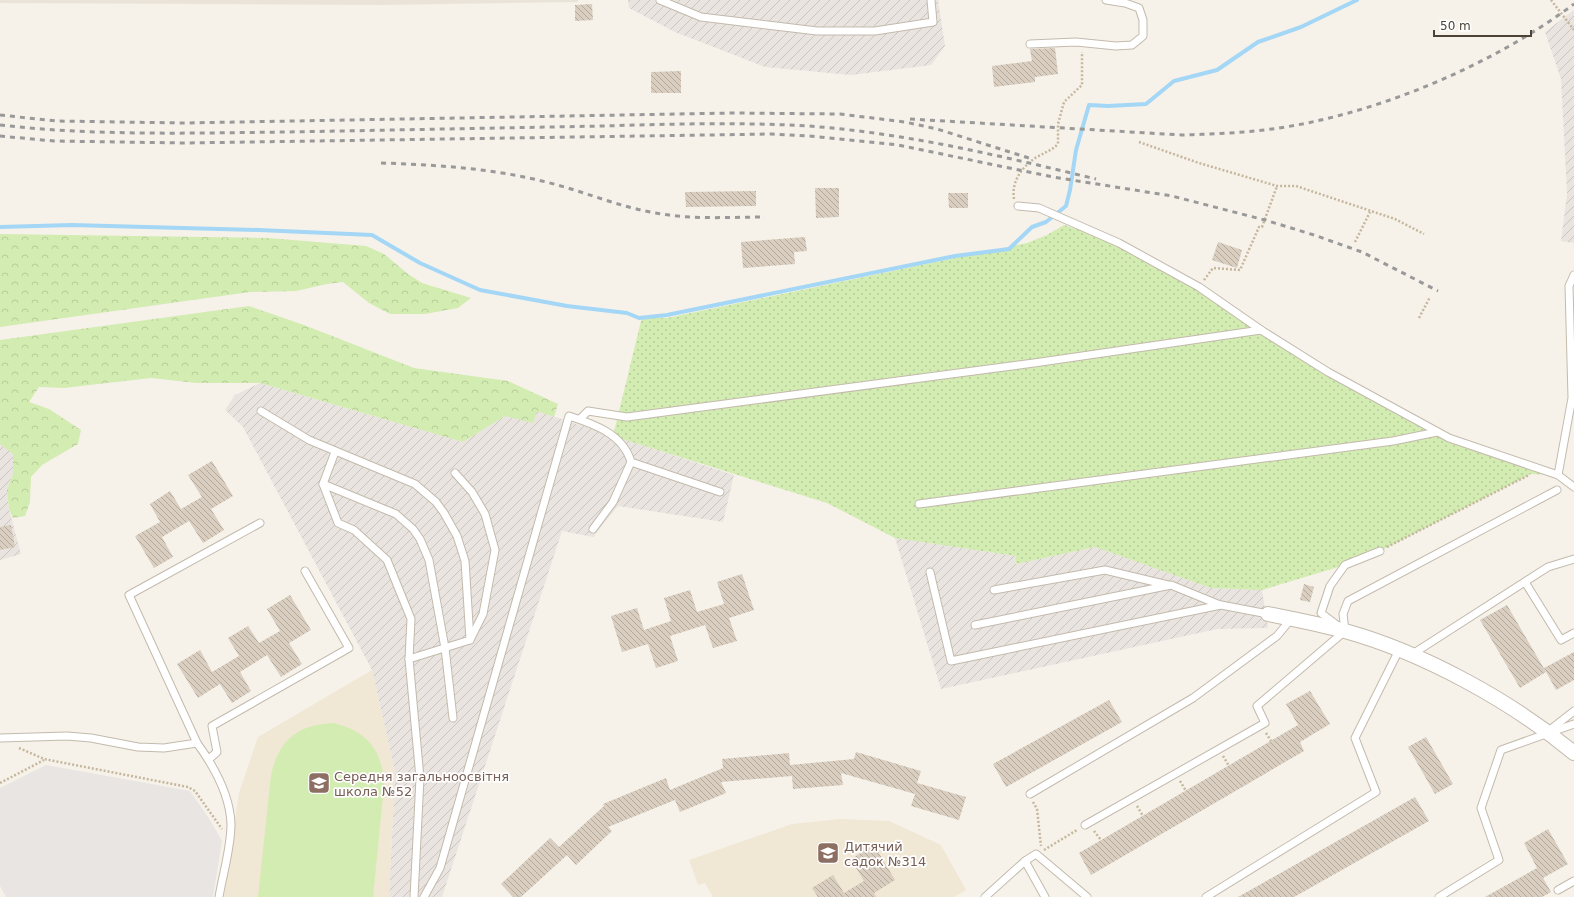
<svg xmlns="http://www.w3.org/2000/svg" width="1574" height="897" viewBox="0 0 1574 897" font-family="'DejaVu Sans',sans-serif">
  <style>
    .residential { fill: #eae4d8 }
    .industrial { fill: url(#industrial-furrows) }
    .education { fill: #f0e7d4 }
    .green { fill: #d3ecb1 }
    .forest { fill: url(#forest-crowns) }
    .garden { fill: url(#garden-dots) }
    .parking { fill: #e8e5e2 }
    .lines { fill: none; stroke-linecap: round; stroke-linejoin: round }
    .stream { stroke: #a4d6f6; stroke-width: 4 }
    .building { fill: url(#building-back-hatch) }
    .lane-casing { stroke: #c3baac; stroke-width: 9 }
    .street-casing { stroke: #c3baac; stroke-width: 16 }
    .path { stroke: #c5b69c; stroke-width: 2.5; stroke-dasharray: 2 2; stroke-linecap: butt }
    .lane { stroke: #fff; stroke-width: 7 }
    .street { stroke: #fff; stroke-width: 14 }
    .rail { stroke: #999; stroke-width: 3; stroke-dasharray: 5 5; stroke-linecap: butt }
    .labels { text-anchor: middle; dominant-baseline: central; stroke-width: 3.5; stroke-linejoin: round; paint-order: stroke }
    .education-label { font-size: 13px; fill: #785e54; stroke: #fff; text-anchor: start }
  </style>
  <defs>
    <pattern id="industrial-furrows" width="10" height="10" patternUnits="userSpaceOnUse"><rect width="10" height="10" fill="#e9e4df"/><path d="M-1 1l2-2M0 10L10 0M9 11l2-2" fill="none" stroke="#c9c5c0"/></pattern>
    <pattern id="forest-crowns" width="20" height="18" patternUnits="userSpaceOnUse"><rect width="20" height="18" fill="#d3ecb1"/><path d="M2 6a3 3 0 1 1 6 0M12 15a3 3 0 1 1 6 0" fill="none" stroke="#b7cc99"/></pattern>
    <pattern id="garden-dots" width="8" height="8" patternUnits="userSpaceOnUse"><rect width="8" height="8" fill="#d3ecb1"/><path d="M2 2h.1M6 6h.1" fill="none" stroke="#b7cc99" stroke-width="1.8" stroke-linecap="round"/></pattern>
    <pattern id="building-back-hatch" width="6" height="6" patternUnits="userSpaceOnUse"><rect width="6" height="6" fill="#d9cebf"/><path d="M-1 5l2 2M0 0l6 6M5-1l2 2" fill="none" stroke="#b2a99c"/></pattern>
  </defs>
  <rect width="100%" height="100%" fill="#f6f2ea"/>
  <!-- residential -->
  <path class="residential" d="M 0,0 L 578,0 L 578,2 L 380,5 L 0,3 Z"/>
  <!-- industrial -->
  <g class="industrial">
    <path d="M 628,0 L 938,0 L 945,46 L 931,65 L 851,75 L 765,67 L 675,32 L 629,8 Z"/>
    <path d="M 1574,10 L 1574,243 L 1561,241 L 1567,194 L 1561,79 L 1545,32 Z"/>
    <path d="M 260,383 L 463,442 L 505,416 L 537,411 L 734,475 L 723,522 L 618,506 L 593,537 L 562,531 L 442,897 L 389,897 L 395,772 L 372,670 L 243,427 L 225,410 L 235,395 Z"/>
    <path d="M 0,444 L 13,453 L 13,474 L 7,490 L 9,509 L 21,554 L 0,560 Z"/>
    <path d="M 895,538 L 1016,556 L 1016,564 L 1095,547 L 1211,588 L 1262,590 L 1268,628 L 1217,629 L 941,689 Z"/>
  </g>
  <!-- education -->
  <g class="education">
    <path d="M 372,670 L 395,772 L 389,897 L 224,897 L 239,793 L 258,737 Z"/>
    <path d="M 841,819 L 889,821 L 941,845 L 966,890 L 954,897 L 713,897 L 705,883 L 698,885 L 689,860 L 792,824 Z"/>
  </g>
  <!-- green -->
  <path class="green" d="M 333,723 C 367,731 383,750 384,786 L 373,897 L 258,897 L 271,775 C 279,740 297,725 333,723 Z"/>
  <!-- forest -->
  <g class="forest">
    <path d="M 0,234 L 268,238 L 366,246 L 384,254 L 408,274 L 422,283 L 471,298 L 458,308 L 425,314 L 390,314 L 369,303 L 343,282 L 327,284 L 296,291 L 250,292 L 0,327 Z"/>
    <path d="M 249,306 L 304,325 L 414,368 L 508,381 L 558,404 L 554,417 L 537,411 L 533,423 L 505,416 L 463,442 L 260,383 L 196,383 L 151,378 L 64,388 L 39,387 L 29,402 L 49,409 L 81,430 L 78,444 L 42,465 L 31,477 L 30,502 L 25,516 L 13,518 L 9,509 L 7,490 L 13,474 L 13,454 L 0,444 L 0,340 Z"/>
  </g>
  <!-- garden -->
  <path class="garden" d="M 1064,225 L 1119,243 L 1199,287 L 1261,330 L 1437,432 L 1558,475 L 1531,474 L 1380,551 L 1345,565 L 1262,590 L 1211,588 L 1095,547 L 1016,564 L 1016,556 L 895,538 L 827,503 L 613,436 L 642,317 L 667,318 L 1027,243 L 1047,235 Z"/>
  <!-- parking -->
  <path class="parking" d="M 46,765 L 190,791 L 210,820 L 222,841 L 213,897 L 6,897 L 0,886 L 0,788 Z"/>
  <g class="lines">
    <!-- stream -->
    <path class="stream" d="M 0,227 L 72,225 L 259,230 L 372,235 L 420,263 L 480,290 L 567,306 L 627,313 L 639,318 L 667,315 L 955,256 L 1009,249 L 1032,227 L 1046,222 L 1066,206 L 1070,190 L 1076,150 L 1089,105 L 1108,106 L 1146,104 L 1174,81 L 1217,70 L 1258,42 L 1301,27 L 1357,0"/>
  </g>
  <!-- building -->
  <g class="building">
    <path d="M 592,4 L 593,20 L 575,21 L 575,5 Z"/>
    <path d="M 1055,48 L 1058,74 L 1035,77 L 1035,82 L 994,87 L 992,66 L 1032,61 L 1030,49 Z"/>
    <path d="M 681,71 L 681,93 L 651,93 L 651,72 Z"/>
    <path d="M 815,188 L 839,188 L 839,217 L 816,218 Z"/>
    <path d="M 756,191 L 756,206 L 686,207 L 685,192 Z"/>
    <path d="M 948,193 L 968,193 L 968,208 L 949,208 Z"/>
    <path d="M 805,237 L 807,251 L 794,252 L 795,264 L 743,268 L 741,242 Z"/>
    <path d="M 1218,242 L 1242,250 L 1237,268 L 1212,260 Z"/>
    <path d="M 212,461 L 233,496 L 211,509 L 224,530 L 203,543 L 189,521 L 162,537 L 173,557 L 154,568 L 135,536 L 160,522 L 150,504 L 170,491 L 181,509 L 202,497 L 188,475 Z"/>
    <path d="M 11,525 L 15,547 L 0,550 L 0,527 Z"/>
    <path d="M 742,574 L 754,610 L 729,618 L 737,641 L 713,648 L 705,625 L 670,636 L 678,661 L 656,668 L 648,644 L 622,652 L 611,616 L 637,608 L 644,630 L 671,621 L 664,598 L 690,590 L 697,612 L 724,604 L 717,582 Z"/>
    <path d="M 1304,584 L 1314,587 L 1310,602 L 1300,600 Z"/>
    <path d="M 290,595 L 311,630 L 289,643 L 302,664 L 281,677 L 267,655 L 240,672 L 251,691 L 232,703 L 220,684 L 198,698 L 177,664 L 200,650 L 212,672 L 239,656 L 228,638 L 248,626 L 259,643 L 280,631 L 267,609 Z"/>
    <path d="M 1507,605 L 1546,672 L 1520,688 L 1480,620 Z"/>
    <path d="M 1574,652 L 1574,680 L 1556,690 L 1544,668 Z"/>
    <path d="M 1310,691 L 1330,724 L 1300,742 L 1304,751 L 1091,875 L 1079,853 L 1298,725 L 1286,704 Z"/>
    <path d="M 1109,700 L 1122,722 L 1006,787 L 993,764 Z"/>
    <path d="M 1426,737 L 1453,784 L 1435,794 L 1408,747 Z"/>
    <path d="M 856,752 L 921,771 L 917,783 L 966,797 L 959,820 L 911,806 L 915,794 L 841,773 L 843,785 L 793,789 L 792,776 L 721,782 L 726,793 L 680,812 L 675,800 L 608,827 L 612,831 L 576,865 L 567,855 L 521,897 L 513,897 L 501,884 L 550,838 L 559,847 L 604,806 L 603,804 L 666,778 L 670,790 L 723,768 L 722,759 L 789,753 L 790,765 L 854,759 Z"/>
    <path d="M 1415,797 L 1429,821 L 1294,897 L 1238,897 Z"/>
    <path d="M 1548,829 L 1568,864 L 1543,878 L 1551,892 L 1542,897 L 1485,897 L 1537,868 L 1524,843 Z"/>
    <path d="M 874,845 L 895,880 L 874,893 L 876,897 L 818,897 L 812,888 L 833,875 L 844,893 L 864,881 L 851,859 Z"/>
  </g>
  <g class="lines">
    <!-- lane casing -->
    <g class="lane-casing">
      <g id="lane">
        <path d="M 660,0 L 701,17 L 817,31 L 875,31 L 933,22 L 931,0"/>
        <path d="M 1030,44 L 1076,42 L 1116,46 L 1132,45 L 1143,36 L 1143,20 L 1139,8 L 1125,3 L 1106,0"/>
        <path d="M 1018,206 L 1039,208 L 1119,243 L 1199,287 L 1261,330 L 1328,372 L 1449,438 L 1558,475 L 1574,487"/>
        <path d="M 261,411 L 309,440 L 415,484 L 436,502 L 444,513 L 457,536 L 465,561 L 470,640"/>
        <path d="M 580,419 L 588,411 L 627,417 L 1034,363 L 1261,330"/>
        <path d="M 335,452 L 323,484 L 338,523 L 354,530 L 387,560 L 411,619 L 409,659 L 420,778 L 414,897"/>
        <path d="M 631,462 L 720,492"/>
        <path d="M 1558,475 L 1572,398 L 1569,286 L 1574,275"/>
        <path d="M 323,484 L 396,514 L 413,529 L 420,539 L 429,560 L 445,648 L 453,718"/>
        <path d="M 919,504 L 1393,441 L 1437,432"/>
        <path d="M 930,572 L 951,661 L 1221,605 L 1268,614"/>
        <path d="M 1525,582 L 1561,640 L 1574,633"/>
        <path d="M 994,590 L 1105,570 L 1168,585"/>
        <path d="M 975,625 L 1171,585 L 1220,605"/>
        <path d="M 1337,625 L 1321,613 L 1330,586 L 1345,565 L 1380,551"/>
        <path d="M 1345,631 L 1343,614 L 1348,601 L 1557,490"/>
        <path d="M 1411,655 L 1548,567 L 1574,559"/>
        <path d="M 409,659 L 470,640 L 483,614 L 495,550 L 485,514 L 472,492 L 455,473"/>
        <path d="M 1551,729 L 1574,711"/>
        <path d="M 0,738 L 67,736 L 91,738 L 138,747 L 164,748 L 197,743"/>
        <path d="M 209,759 L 217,752 L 212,726 L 349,648 L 305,571"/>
        <path d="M 1030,794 L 1193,698 L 1277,636 L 1291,619"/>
        <path d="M 1085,825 L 1265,723 L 1257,706 L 1345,631"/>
        <path d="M 1025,861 L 1045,897"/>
        <path d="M 1558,890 L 1574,881"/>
        <path d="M 219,897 C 223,873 231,848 231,824 C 230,795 213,765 197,743 L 129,595 L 260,523"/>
        <path d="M 424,897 L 440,868 L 569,416 C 594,424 623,434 631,462 L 613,502 L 593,529"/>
        <path d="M 985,897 L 1025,861 L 1036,854 L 1087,897"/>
        <path d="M 1206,897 L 1376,792 L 1355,738 L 1399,650"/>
        <path d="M 1439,897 L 1499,860 L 1481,808 L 1501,750 L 1574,724"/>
      </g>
    </g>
    <!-- street casing -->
    <g class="street-casing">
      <path id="street" d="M 1268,614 C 1293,619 1319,624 1345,631 C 1424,653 1511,701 1574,753"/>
    </g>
    <!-- path -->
    <g class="path">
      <path d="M 1551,0 L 1574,30"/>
      <path d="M 1139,142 L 1199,163 L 1277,186 L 1296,186 L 1395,219 L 1424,234"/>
      <path d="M 1014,199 C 1011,182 1022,166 1037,157 C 1045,152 1051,151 1058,144 L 1058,124 L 1064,102 L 1082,85 L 1082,52"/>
      <path d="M 1355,242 L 1370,212"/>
      <path d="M 1204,280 L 1213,268 L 1240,270 L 1259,227 L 1262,227 L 1277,186"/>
      <path d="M 1419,318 L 1430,297"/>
      <path d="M 1387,547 L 1529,475"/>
      <path d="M 1266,733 L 1271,741"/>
      <path d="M 19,748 L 44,759 L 188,787 L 195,791 L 222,829"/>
      <path d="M 1223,756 L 1229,766"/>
      <path d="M 1180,781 L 1186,791"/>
      <path d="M 0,783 L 44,760"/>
      <path d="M 1033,802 L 1037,809 L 1041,846"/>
      <path d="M 1137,806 L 1143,816"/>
      <path d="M 1094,831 L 1101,840"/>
      <path d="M 1044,850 L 1077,830"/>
    </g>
    <!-- lane -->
    <use href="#lane" class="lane"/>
    <!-- street -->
    <use href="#street" class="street"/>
    <!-- rail -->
    <g class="rail">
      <path d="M 0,115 L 56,121 L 184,123 L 732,113 L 840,114 L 905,122 L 937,129 L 1032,159"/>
      <path d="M 910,119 L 1182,135 C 1212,134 1242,133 1272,129 C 1375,115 1491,66 1574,4"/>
      <path d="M 0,125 C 95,136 192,133 288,132 C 393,130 498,128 603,126 C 671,124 740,122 808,126 C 906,133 1001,156 1096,179"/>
      <path d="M 0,136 L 54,141 L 185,143 L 772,134 L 809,136 L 898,145 L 1053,177 L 1172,196 L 1265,220 L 1314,235 L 1362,252 L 1438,291"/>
      <path d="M 381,163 C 437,165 491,168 546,182 C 583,191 619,207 656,213 C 692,220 729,217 765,217"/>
    </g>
  </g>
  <!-- icons -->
  <defs>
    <g id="school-square" transform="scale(1.15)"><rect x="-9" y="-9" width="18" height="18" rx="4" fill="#8d6e63" stroke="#fff"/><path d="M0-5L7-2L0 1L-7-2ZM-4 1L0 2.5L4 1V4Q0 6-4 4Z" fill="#fff"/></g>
  </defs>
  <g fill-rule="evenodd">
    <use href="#school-square" x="319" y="783"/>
    <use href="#school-square" x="828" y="853"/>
  </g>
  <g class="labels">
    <!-- education labels -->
    <g class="education-label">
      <text x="334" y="776">Середня загальноосвітня<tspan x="334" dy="15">школа №52</tspan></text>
      <text x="844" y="846">Дитячий<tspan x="844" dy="15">садок №314</tspan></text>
    </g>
  </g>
  <!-- scale -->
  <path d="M1434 30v6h97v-6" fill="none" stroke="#4b4337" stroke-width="2"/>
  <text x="1440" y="30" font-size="12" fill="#4b4337" stroke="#ffffff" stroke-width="3" paint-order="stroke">50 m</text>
</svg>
